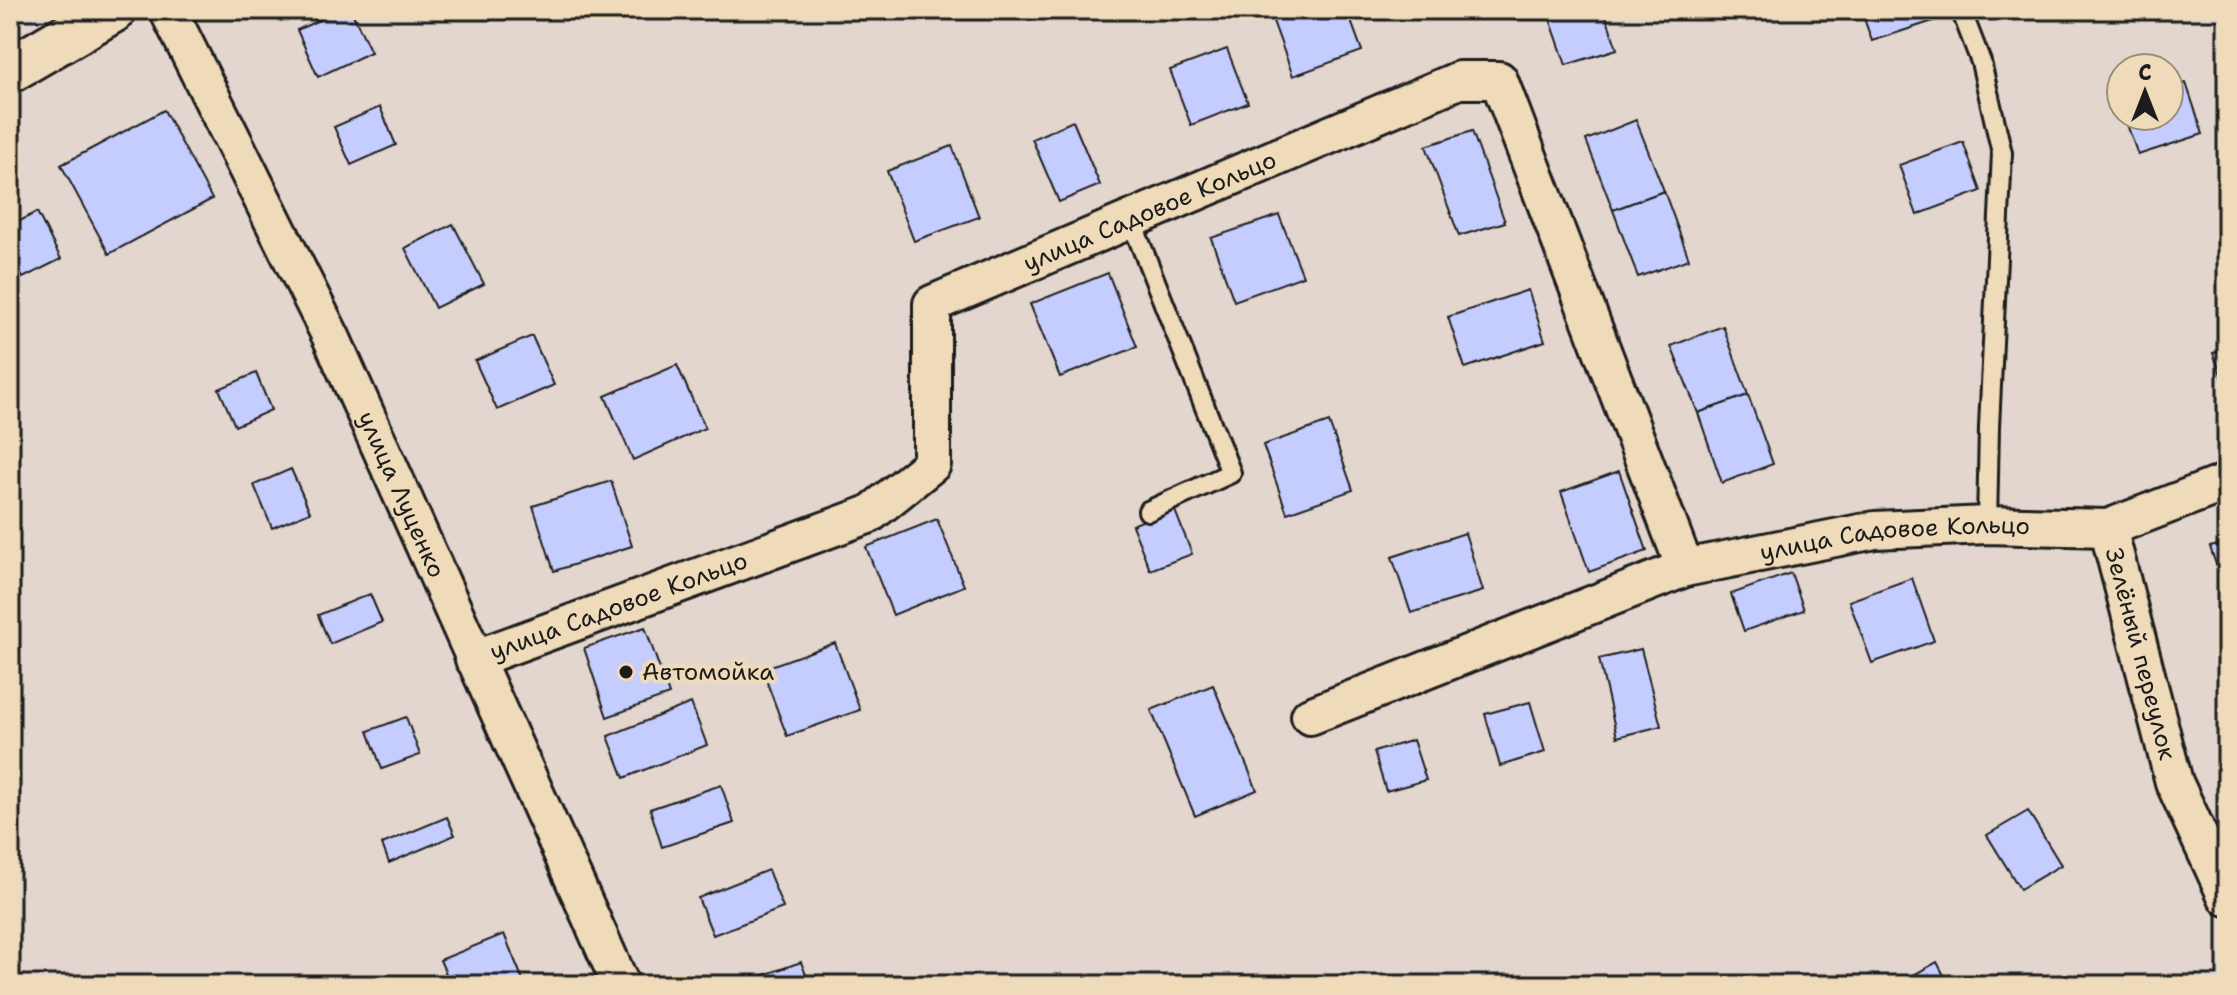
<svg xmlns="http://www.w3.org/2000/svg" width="2237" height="995" viewBox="0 0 2237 995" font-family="'Shantell Sans',sans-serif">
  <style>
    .building { fill: #c5cdff; stroke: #1c1c1c; stroke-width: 2 }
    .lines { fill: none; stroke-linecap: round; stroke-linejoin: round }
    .lane-casing { stroke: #1c1c1c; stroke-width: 24 }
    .street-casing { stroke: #1c1c1c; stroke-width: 42 }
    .secondary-casing { stroke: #1c1c1c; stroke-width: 50 }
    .lane { stroke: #efdab9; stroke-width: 18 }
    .street { stroke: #efdab9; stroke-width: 36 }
    .secondary { stroke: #efdab9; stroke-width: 44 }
    .poi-dot { fill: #1c1c1c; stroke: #efdab9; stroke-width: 3 }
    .labels { text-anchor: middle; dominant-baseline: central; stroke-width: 8; stroke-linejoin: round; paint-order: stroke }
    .street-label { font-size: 24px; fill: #1c1c1c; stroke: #efdab9 }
    .poi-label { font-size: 24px; fill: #1c1c1c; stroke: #efdab9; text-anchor: start }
  </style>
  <rect width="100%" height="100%" fill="#e2d6ce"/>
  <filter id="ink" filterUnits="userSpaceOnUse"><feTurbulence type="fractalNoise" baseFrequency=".0125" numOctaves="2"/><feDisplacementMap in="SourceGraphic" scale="16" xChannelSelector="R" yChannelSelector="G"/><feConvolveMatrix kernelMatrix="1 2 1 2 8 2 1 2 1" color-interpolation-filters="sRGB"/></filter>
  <g filter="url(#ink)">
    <!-- building -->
    <g class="building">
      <path d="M 341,10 L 351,10 L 371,52 L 318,77 L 297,30 Z"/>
      <path d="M 1269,10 L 1347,10 L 1362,51 L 1293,76 Z"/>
      <path d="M 1547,10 L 1604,10 L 1617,49 L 1566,65 Z"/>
      <path d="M 1861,10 L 1936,10 L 1939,19 L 1872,41 Z"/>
      <path d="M 1227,49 L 1248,103 L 1191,125 L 1170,70 Z"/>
      <path d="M 2186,83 L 2203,134 L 2138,155 L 2124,116 L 2169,116 L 2169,88 Z"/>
      <path d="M 380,107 L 396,145 L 351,165 L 334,127 Z"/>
      <path d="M 164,110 L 212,199 L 109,254 L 61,165 Z"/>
      <path d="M 1636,120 L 1664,191 L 1613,210 L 1586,140 Z"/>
      <path d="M 1073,121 L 1100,185 L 1059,202 L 1032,139 Z"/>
      <path d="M 1472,131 L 1505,222 L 1459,236 L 1426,146 Z"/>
      <path d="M 1963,142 L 1981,191 L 1917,215 L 1899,165 Z"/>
      <path d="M 952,146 L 979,217 L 914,241 L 887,171 Z"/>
      <path d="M 1664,191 L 1689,259 L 1638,277 L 1613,210 Z"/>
      <path d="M 37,212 L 61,259 L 23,278 L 10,253 L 10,226 Z"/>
      <path d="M 1279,215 L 1303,276 L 1234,301 L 1211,238 Z"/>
      <path d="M 453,224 L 484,284 L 435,308 L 405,248 Z"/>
      <path d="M 1108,273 L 1137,347 L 1060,377 L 1030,304 Z"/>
      <path d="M 1528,290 L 1545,341 L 1465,368 L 1448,317 Z"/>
      <path d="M 1723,326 L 1748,395 L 1698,413 L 1671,346 Z"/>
      <path d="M 532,336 L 554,385 L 497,410 L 475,361 Z"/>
      <path d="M 2227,349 L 2227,391 L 2213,353 Z"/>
      <path d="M 677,365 L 705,428 L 633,460 L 605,396 Z"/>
      <path d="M 256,373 L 271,410 L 235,426 L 219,389 Z"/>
      <path d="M 1748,395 L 1773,464 L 1722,483 L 1698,413 Z"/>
      <path d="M 1329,422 L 1353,490 L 1287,513 L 1263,445 Z"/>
      <path d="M 291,469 L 310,512 L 272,528 L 254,485 Z"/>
      <path d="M 1619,471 L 1647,551 L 1589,572 L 1561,492 Z"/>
      <path d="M 611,481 L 632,546 L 554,571 L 533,506 Z"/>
      <path d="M 1174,508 L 1192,554 L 1150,570 L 1132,525 Z"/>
      <path d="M 937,519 L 964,586 L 893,615 L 866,547 Z"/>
      <path d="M 1465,533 L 1483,591 L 1411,613 L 1392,557 Z"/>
      <path d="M 2227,543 L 2227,596 L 2210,547 Z"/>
      <path d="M 1791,573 L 1804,610 L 1744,631 L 1731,594 Z"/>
      <path d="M 1912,578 L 1934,641 L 1872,663 L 1849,601 Z"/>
      <path d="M 370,594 L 382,622 L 330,644 L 318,615 Z"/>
      <path d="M 645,627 L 669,695 L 607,717 L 584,648 Z"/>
      <path d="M 835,643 L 860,710 L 787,736 L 762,669 Z"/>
      <path d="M 1641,649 L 1661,726 L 1617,737 L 1599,659 Z"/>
      <path d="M 1213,685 L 1257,790 L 1195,816 L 1151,710 Z"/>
      <path d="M 1530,702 L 1545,752 L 1500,766 L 1485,714 Z"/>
      <path d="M 691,703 L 707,745 L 624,778 L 608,736 Z"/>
      <path d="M 406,717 L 420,755 L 382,769 L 368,731 Z"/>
      <path d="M 1413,740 L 1426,780 L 1386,791 L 1374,752 Z"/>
      <path d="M 721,785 L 734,823 L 662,847 L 650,809 Z"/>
      <path d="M 2028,811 L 2061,865 L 2020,889 L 1987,835 Z"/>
      <path d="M 447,817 L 455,835 L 389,863 L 382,844 Z"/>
      <path d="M 768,870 L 783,908 L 713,935 L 698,898 Z"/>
      <path d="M 504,934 L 525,985 L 451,985 L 440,960 Z"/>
      <path d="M 801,962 L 810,985 L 742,985 L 741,983 Z"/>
      <path d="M 1937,962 L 1949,985 L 1910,985 L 1906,979 Z"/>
    </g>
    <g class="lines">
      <!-- lane casing -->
      <g class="lane-casing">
        <g id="lane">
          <path d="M 1961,10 L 1981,62 L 2002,153 L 1989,427 L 1987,525"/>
          <path d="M 1131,220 L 1231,473 L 1148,511"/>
        </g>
      </g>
      <!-- street casing -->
      <g class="street-casing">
        <g id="street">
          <path id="s1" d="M 168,10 L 332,339 L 621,985"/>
          <path id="s2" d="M 2108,528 L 2174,782 L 2227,897"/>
          <path id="s3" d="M 474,659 L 870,514 L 932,464 L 932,304 L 1459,80 L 1499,80 L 1685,568"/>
          <path id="s4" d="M 1310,716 L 1685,568 L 1875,530 L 1987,525 L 2108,528 L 2227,482"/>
        </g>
      </g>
      <!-- secondary casing -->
      <g class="secondary-casing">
        <path id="secondary" d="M 10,70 L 113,10"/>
      </g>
      <!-- lane -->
      <use href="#lane" class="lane"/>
      <!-- street -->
      <use href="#street" class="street"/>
      <!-- secondary -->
      <use href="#secondary" class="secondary"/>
    </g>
  </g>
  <!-- markers -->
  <circle class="poi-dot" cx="626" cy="672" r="8"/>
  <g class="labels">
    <!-- street labels -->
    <g class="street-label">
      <text stroke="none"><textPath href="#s3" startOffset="898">улица Садовое Кольцо</textPath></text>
      <text stroke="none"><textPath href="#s1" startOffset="538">улица Луценко</textPath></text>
      <text stroke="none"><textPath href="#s4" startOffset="616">улица Садовое Кольцо</textPath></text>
      <text stroke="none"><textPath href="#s3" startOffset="154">улица Садовое Кольцо</textPath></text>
      <text stroke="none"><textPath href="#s2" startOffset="130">Зелёный переулок</textPath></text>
    </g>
    <!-- poi labels -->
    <g class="poi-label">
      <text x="642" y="672">Автомойка</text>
    </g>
  </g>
  <!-- margin -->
  <rect width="2237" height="995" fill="none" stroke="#efdab9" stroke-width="40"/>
  <rect x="20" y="20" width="2197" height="955" fill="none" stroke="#1c1c1c" stroke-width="3" filter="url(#ink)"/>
  <!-- north arrow -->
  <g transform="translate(2145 92)"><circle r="38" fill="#efdab9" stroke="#9b8e7a" stroke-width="2"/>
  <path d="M0-6L14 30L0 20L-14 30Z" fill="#1c1c1c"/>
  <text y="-12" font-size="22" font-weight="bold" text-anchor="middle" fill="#1c1c1c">С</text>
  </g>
</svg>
